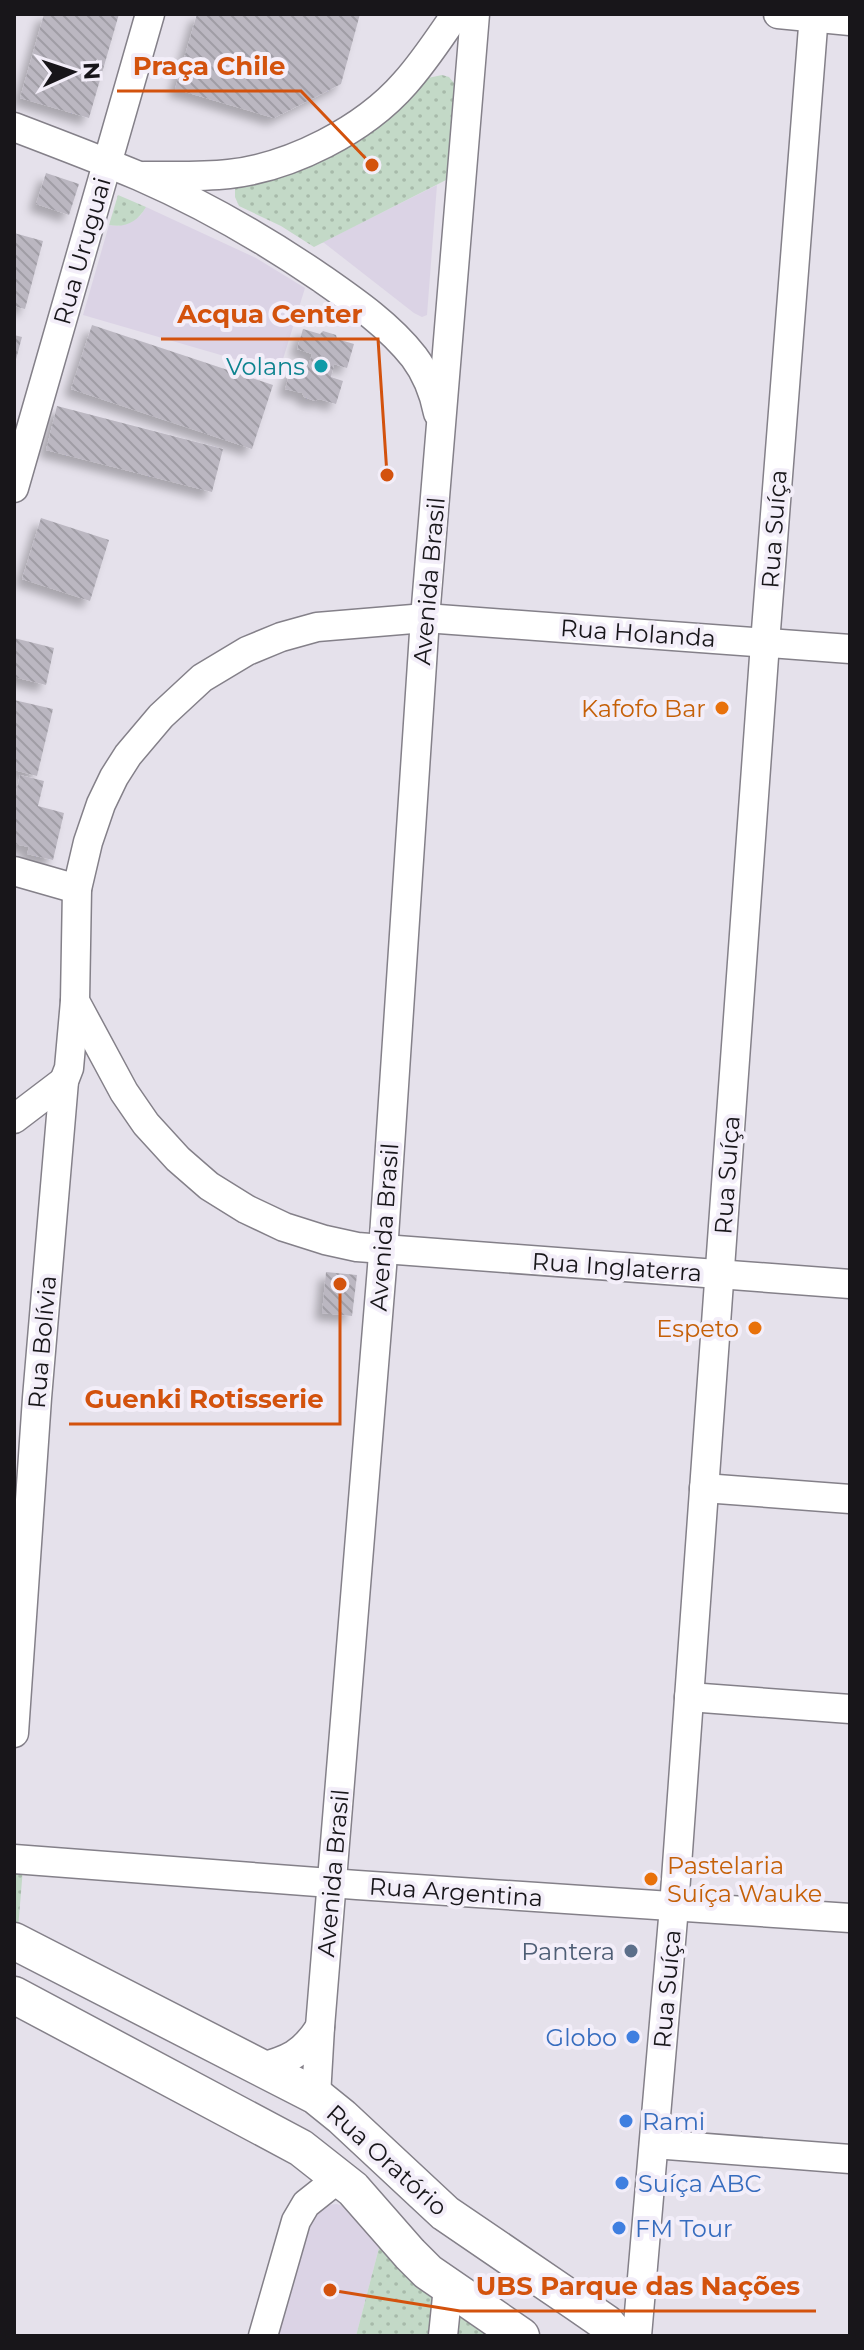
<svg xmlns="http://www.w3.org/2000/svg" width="864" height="2350" viewBox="0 0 864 2350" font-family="Montserrat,sans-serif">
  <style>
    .built { fill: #dbd3e5 }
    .park { fill: url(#park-dots) }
    .building { fill: url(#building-back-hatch); filter: url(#shadow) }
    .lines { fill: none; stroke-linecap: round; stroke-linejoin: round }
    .minor-casing { stroke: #848089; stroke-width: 31 }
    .major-casing { stroke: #848089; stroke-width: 39 }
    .minor { stroke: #fff; stroke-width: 28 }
    .major { stroke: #fff; stroke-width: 36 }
    .culture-dot { fill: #0f9aa8; stroke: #f3eef9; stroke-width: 3 }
    .food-dot { fill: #e8710a; stroke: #f3eef9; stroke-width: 3 }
    .service-dot { fill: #5c6f8a; stroke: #f3eef9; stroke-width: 3 }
    .shop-dot { fill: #3f7fe0; stroke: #f3eef9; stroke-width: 3 }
    .labels { text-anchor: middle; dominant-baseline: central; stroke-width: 8; stroke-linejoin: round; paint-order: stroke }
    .street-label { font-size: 24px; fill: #18161a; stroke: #f3eef9 }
    .culture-label { font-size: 24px; fill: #0d838f; stroke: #f3eef9; text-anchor: end }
    .food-label { font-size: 24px; fill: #c56008; stroke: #f3eef9; text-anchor: end }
    .service-label { font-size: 24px; fill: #4e5e75; stroke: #f3eef9; text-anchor: end }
    .shop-label { font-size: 24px; fill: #366cbe; stroke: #f3eef9; text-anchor: start }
    .leader { fill: none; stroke: #d3520d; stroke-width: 3 }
    .callout-dot { fill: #d3520d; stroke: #f3eef9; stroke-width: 3 }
    .callout-label { font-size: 26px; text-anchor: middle; font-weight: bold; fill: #d3520d; stroke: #f3eef9; stroke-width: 8; stroke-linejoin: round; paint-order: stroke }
  </style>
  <defs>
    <pattern id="park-dots" width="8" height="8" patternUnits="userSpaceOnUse" patternTransform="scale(2)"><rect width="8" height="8" fill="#c3d9c7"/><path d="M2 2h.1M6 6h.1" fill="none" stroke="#a7baaa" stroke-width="1.8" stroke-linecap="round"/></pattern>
    <pattern id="building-back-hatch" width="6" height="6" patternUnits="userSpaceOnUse" patternTransform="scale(2)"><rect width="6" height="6" fill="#bbb7c1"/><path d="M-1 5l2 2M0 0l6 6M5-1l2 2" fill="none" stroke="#a09da5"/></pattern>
    <filter id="shadow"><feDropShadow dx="-7" dy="7" stdDeviation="4" flood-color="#0004"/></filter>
  </defs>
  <rect width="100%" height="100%" fill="#e5e1eb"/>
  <!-- built -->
  <g class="built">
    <path d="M 437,185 L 427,315 L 422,317 L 414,313 L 323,242 Z"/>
    <path d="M 146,207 L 256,258 L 305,288 L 279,372 L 83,315 L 109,225 L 118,226 L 140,216 Z"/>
    <path d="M 337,2204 L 348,2208 L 380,2244 L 356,2336 L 278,2336 L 312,2220 L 326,2205 Z"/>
  </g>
  <!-- park -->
  <g class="park">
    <path d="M 442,75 L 449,77 L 454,83 L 455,95 L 448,179 L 314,247 L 281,226 L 239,206 L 235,197 L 235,187 L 241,181 L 423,79 Z"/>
    <path d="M 118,195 L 146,207 C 137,222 126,228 109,225 Z"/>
    <path d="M 14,1867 L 23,1868 L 18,1929 L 14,1927 Z"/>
    <path d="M 380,2244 L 499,2336 L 356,2336 Z"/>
  </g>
  <!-- building -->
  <g class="building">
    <path d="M 44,14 L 119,14 L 89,118 L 20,98 Z"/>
    <path d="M 197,14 L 360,14 L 341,84 L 274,118 L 175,89 Z"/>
    <path d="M 46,173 L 79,184 L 69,215 L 36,204 Z"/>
    <path d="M 14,233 L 43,241 L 25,309 L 14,306 Z"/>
    <path d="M 92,325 L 273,385 L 252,449 L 71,389 Z"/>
    <path d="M 303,329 L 320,334 L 323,331 L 336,335 L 337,339 L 354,344 L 347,368 L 334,364 L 331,377 L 343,381 L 336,404 L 319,399 L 315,401 L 304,397 L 302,393 L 285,389 L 292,365 L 307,370 L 312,354 L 297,349 Z"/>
    <path d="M 14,335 L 22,337 L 15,363 L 14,363 Z"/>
    <path d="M 57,406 L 223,449 L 212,492 L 46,450 Z"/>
    <path d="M 41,518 L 109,540 L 90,601 L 22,579 Z"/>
    <path d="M 14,638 L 54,648 L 46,685 L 14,677 Z"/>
    <path d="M 14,700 L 53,709 L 37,776 L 14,770 Z"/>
    <path d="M 20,775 L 44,781 L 38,806 L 64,813 L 53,860 L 27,854 L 29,847 L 14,844 L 14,802 Z"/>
    <path d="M 326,1272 L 357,1275 L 352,1316 L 322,1313 Z"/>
  </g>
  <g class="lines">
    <!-- minor casing -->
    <g class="minor-casing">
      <g id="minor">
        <path d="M 778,14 L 850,21"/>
        <path d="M 14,127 C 56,143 98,159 139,176 C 203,204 264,239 321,278 C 354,301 389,325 414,357 C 426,373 434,393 438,413"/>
        <path d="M 144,176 C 172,176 201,177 229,174 C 291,167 364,130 405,83 C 424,62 440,37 456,14"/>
        <path d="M 14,488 L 150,14"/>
        <path d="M 850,649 L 425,618 L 317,627 L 281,637 L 247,651 L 202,678 L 161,716 L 128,755 L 114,777 L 101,804 L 88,842 L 77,889 L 75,1001 L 124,1092 L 146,1124 L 178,1159 L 209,1186 L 246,1209 L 284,1227 L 325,1240 L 357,1247 L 850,1284"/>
        <path d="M 14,871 L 77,889"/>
        <path d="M 14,1119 L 64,1081"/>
        <path d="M 704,1488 L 850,1499"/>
        <path d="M 689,1697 L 850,1709"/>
        <path d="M 14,1733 L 37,1398 L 64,1081 L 69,1068 L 75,1001"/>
        <path d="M 14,1859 L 357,1885 L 850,1918"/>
        <path d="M 258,2068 C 288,2060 303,2054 320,2027"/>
        <path d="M 316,2096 L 320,2027 L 382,1267 L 425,618 L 475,14"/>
        <path d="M 654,2144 L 850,2159"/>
        <path d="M 263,2336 L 296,2221 L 306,2204 L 340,2177"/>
        <path d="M 443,2336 L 448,2287"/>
        <path d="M 637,2336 L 674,1907 L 765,643 L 814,14"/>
      </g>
    </g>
    <!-- major casing -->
    <g class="major-casing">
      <g id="major">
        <path d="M 14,1941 L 316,2096 L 342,2117 L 445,2213 L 577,2303 L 606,2323 L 617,2336"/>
        <path d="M 14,1995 L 301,2148 L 353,2189 L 410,2254 L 428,2272 L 521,2336"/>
      </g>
    </g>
    <!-- minor -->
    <use href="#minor" class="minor"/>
    <!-- major -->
    <use href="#major" class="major"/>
  </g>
  <!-- markers -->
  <circle class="culture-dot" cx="321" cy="366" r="8"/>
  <g class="food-dot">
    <circle cx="722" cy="708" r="8"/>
    <circle cx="755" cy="1328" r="8"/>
    <circle cx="651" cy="1879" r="8"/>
  </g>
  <circle class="service-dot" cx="631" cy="1951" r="8"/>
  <g class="shop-dot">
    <circle cx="633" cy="2037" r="8"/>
    <circle cx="626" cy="2121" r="8"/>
    <circle cx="622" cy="2183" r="8"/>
    <circle cx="619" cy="2228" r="8"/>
  </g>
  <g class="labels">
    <!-- street labels -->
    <g class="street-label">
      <text transform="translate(82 251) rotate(-74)">Rua Uruguai</text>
      <text transform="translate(774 529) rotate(-86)">Rua Suíça</text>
      <text transform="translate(429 581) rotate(-85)">Avenida Brasil</text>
      <text transform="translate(638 633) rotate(4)">Rua Holanda</text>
      <text transform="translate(727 1175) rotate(-86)">Rua Suíça</text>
      <text transform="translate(384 1227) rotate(-86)">Avenida Brasil</text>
      <text transform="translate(617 1267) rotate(4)">Rua Inglaterra</text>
      <text transform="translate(42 1342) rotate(-85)">Rua Bolívia</text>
      <text transform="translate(333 1873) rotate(-85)">Avenida Brasil</text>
      <text transform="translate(456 1892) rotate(4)">Rua Argentina</text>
      <text transform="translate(667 1989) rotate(-85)">Rua Suíça</text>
      <text transform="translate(387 2160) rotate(42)">Rua Oratório</text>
    </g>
    <!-- culture labels -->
    <g class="culture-label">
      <text x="305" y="366">Volans</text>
    </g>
    <!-- food labels -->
    <g class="food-label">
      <text x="706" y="708">Kafofo Bar</text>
      <text x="739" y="1328">Espeto</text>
      <text x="667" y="1865" text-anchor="start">Pastelaria<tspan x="667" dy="28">Suíça Wauke</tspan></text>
    </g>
    <!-- service labels -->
    <g class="service-label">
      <text x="615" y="1951">Pantera</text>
    </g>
    <!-- shop labels -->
    <g class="shop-label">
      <text x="617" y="2037" text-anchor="end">Globo</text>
      <text x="642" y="2121">Rami</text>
      <text x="638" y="2183">Suíça ABC</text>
      <text x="635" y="2228">FM Tour</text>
    </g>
  </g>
  <!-- callouts -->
  <path class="leader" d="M372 165L301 91H117M387 475L378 339H161M340 1284L340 1424H69M330 2290L460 2311H816"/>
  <g class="callout-dot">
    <circle cx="372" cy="165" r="8"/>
    <circle cx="387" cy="475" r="8"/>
    <circle cx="340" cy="1284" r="8"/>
    <circle cx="330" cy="2290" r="8"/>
  </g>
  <g class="callout-label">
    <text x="209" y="75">Praça Chile</text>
    <text x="270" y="323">Acqua Center</text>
    <text x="204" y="1408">Guenki Rotisserie</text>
    <text x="638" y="2295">UBS Parque das Nações</text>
  </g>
  <!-- border -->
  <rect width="864" height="2350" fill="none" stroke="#18161a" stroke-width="32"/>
  <!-- north arrow -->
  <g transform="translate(72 72) rotate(87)" stroke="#f3eef9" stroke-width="6" paint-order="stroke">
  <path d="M0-6L14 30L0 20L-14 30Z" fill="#18161a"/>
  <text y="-12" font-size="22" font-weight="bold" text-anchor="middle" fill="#18161a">N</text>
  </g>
</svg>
